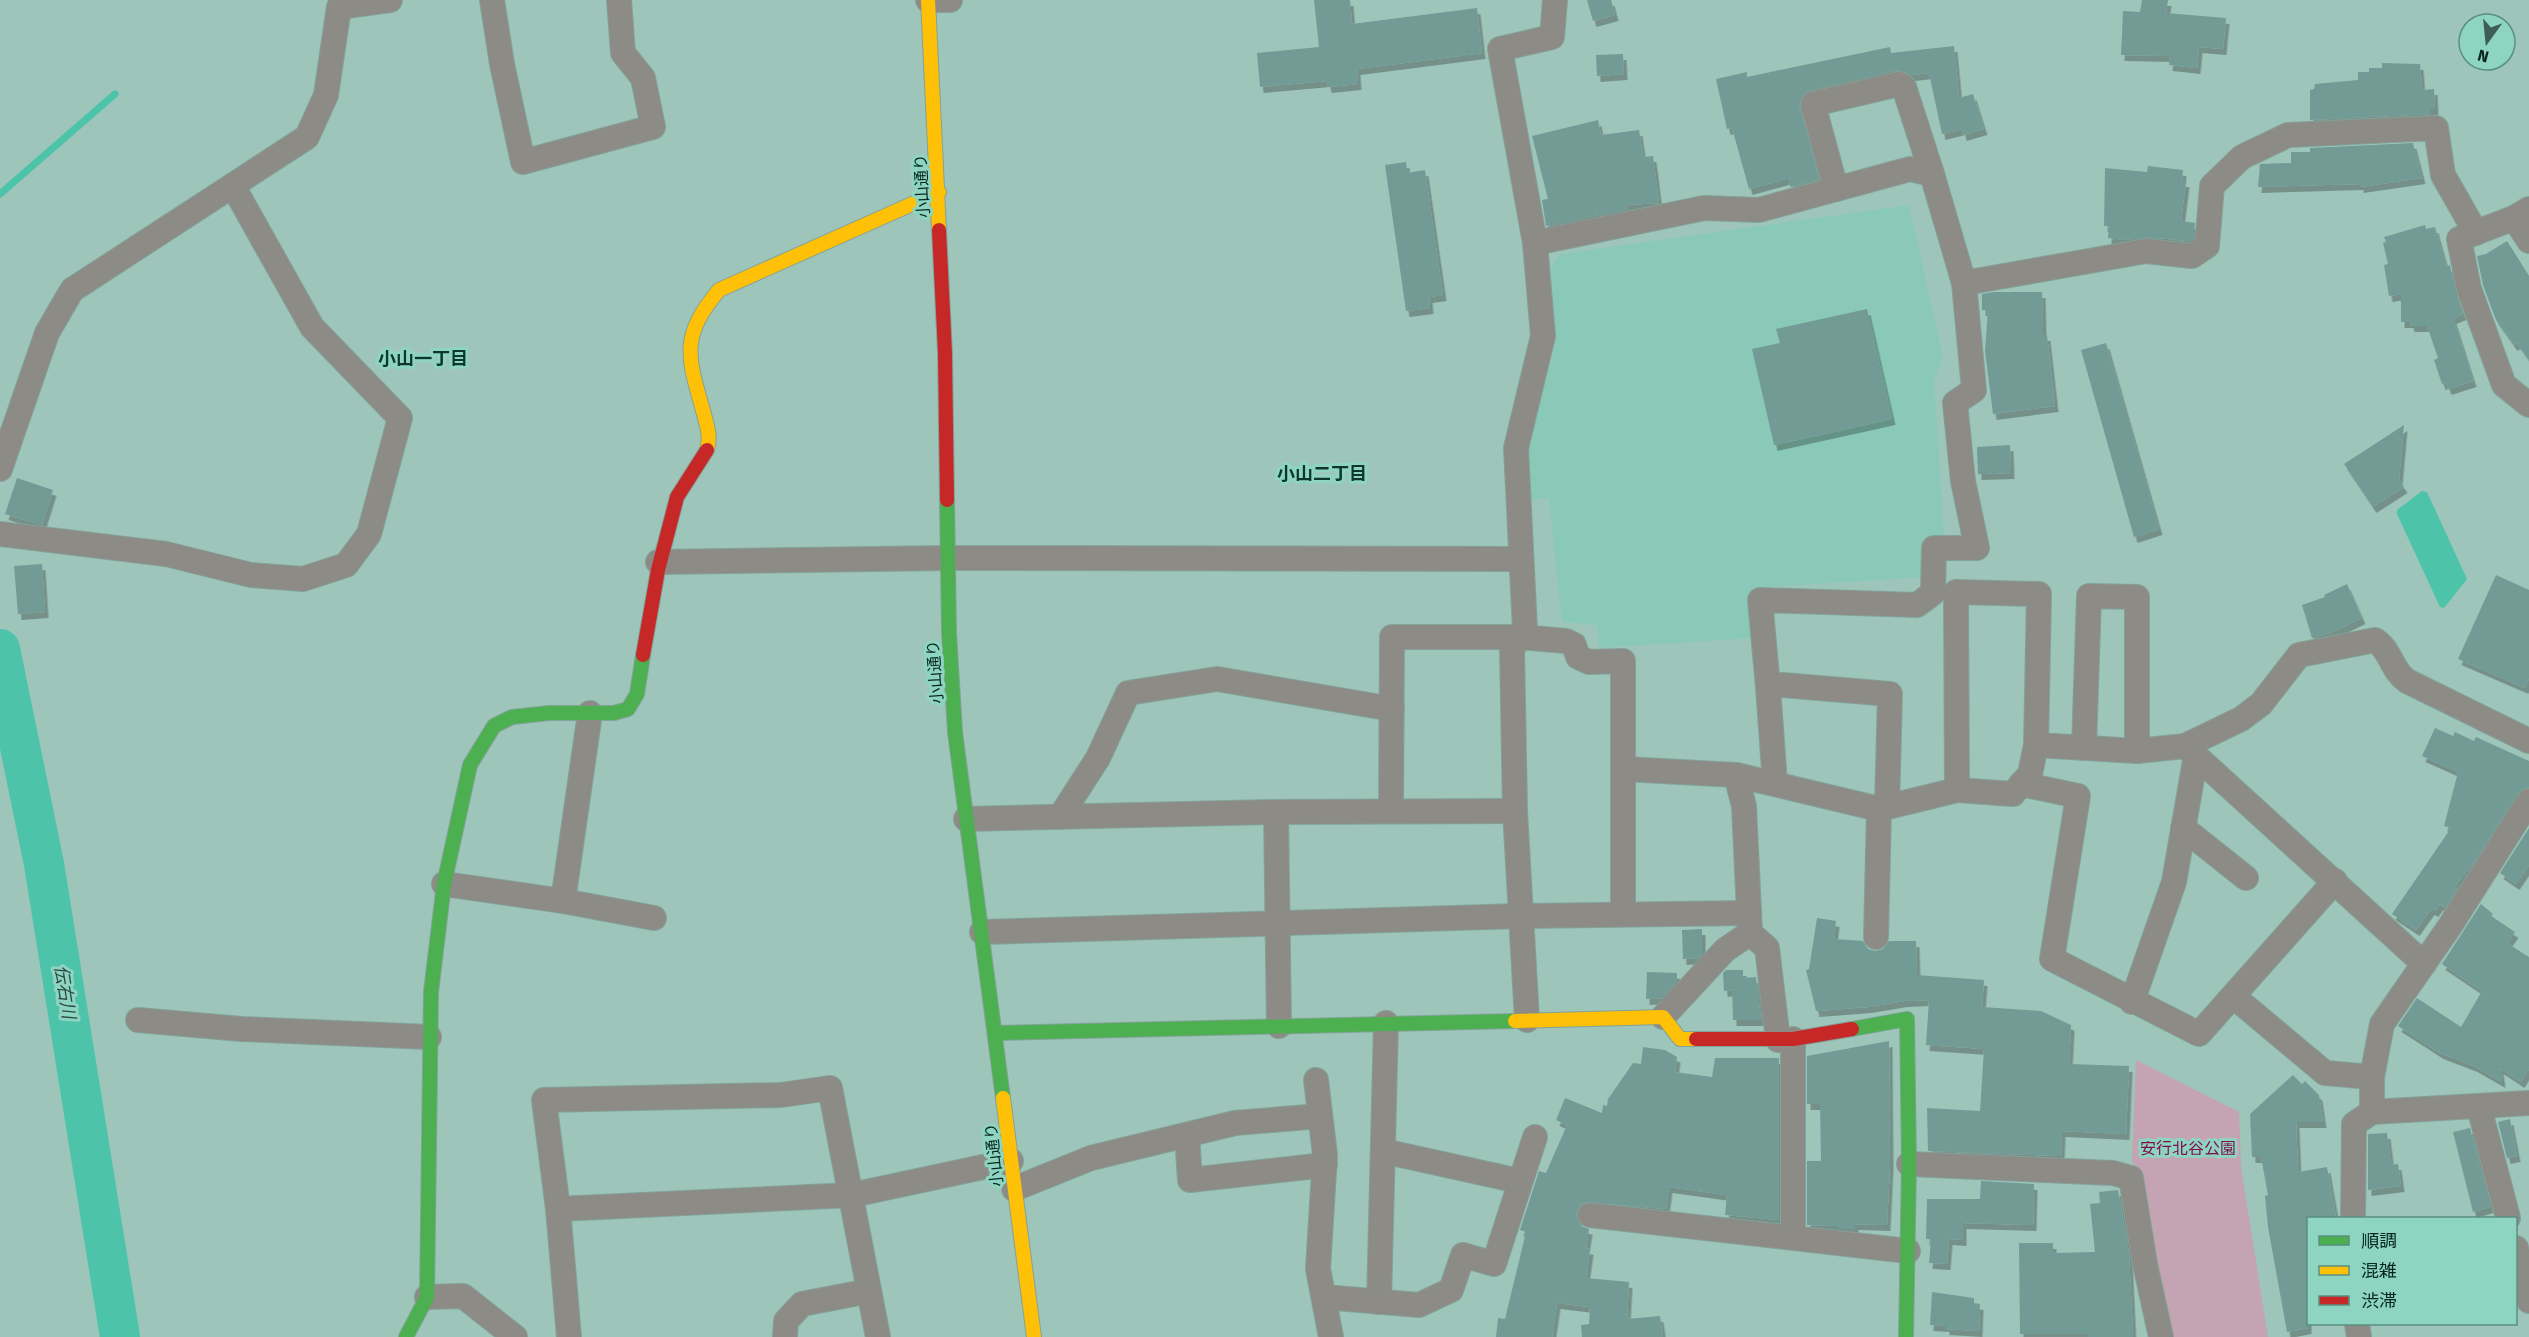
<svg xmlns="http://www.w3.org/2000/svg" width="2529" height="1337" viewBox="0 0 2529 1337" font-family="'Fira Sans','Noto Sans JP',sans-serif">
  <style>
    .built { fill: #8ac9b7 }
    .green { fill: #c4a3b2 }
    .water { fill: #4dc3aa }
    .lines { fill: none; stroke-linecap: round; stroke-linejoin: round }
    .stream { stroke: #4dc3aa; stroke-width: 7 }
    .river { stroke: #4dc3aa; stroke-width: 40 }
    .building { fill: #739b96; filter: url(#shadow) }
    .street-casing { stroke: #83a299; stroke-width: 26 }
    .fast-casing { stroke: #83a299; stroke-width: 16 }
    .slow-casing { stroke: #83a299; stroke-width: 16 }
    .jam-casing { stroke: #83a299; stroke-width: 16 }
    .street { stroke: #8c8b85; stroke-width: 24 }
    .fast { stroke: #4caf50; stroke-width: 14 }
    .slow { stroke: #ffc107; stroke-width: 14 }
    .jam { stroke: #c62828; stroke-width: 14 }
    .labels { text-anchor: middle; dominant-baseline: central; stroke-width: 6; stroke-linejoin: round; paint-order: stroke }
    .street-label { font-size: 16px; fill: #07261e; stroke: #8ed5c1 }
    .park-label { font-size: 16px; fill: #7f0c4b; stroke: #8ed5c1 }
    .neighbourhood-label { font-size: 18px; font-weight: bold; fill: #0f362d; stroke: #8ed5c1 }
    .water-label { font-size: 18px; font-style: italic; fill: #2c4941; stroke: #8ed5c1 }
  </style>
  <defs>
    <filter id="shadow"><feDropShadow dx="3.5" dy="6" stdDeviation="0" flood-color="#0004"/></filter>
  </defs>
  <rect width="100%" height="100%" fill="#9ec5ba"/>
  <!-- built -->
  <path class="built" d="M 1909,205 L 1943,358 L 1934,379 L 1944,538 L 1922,539 L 1924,577 L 1752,588 L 1755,638 L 1599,648 L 1597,625 L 1562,622 L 1549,499 L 1524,499 L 1525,459 L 1555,346 L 1550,271 L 1560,254 Z"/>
  <!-- green -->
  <path class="green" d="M 2136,1060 L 2239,1112 L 2241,1167 L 2268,1337 L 2168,1337 L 2148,1236 L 2140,1170 L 2132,1162 Z"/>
  <!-- water -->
  <path class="water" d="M 2422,491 L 2427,492 L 2467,579 L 2444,608 L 2440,607 L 2397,514 L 2397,510 Z"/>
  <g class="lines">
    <!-- stream -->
    <path class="stream" d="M 0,194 L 115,94"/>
    <!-- river -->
    <path class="river" d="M 0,649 L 44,864 L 120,1337"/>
  </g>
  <!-- building -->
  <g class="building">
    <path d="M 1314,0 L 1350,0 L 1352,24 L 1477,8 L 1482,53 L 1357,69 L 1358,84 L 1328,87 L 1327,81 L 1260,87 L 1257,53 L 1319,47 Z"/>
    <path d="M 1587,0 L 1611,0 L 1615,15 L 1593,21 Z"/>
    <path d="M 2142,0 L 2168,0 L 2166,13 L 2226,18 L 2223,49 L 2199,47 L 2197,68 L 2169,65 L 2170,56 L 2121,55 L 2123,11 L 2140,12 Z"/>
    <path d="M 1954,46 L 1959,98 L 1973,94 L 1984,129 L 1963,135 L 1962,129 L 1942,134 L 1929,73 L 1912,75 L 1896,70 L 1810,90 L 1803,94 L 1799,106 L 1819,179 L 1790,187 L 1789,178 L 1749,189 L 1732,128 L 1727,129 L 1716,79 L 1747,72 L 1747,77 L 1890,47 L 1891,53 Z"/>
    <path d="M 1623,54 L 1624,74 L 1597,76 L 1596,55 Z"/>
    <path d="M 2382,63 L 2420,64 L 2422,90 L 2434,89 L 2435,109 L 2428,109 L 2429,114 L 2310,120 L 2310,90 L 2314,89 L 2315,84 L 2358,80 L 2358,72 L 2369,72 L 2369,68 L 2382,68 Z"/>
    <path d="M 1598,120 L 1601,135 L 1639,130 L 1643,157 L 1653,156 L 1659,203 L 1626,205 L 1627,209 L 1546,226 L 1542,200 L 1548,199 L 1532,136 Z"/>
    <path d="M 2413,143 L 2422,178 L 2360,187 L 2360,184 L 2258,187 L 2260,164 L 2291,163 L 2291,152 L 2310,152 L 2310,148 Z"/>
    <path d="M 1406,162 L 1407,173 L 1425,170 L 1443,295 L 1429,297 L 1430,308 L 1406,311 L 1385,165 Z"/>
    <path d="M 2148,166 L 2183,170 L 2182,181 L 2186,181 L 2181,221 L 2195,223 L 2193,238 L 2189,241 L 2147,237 L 2126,240 L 2108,238 L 2109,226 L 2104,226 L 2105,168 L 2147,172 Z"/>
    <path d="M 2425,225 L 2426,229 L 2435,227 L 2446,267 L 2450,265 L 2455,292 L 2463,314 L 2453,318 L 2473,381 L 2448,389 L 2446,383 L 2442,384 L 2434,360 L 2438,358 L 2427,326 L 2411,326 L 2410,322 L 2401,322 L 2401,294 L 2389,296 L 2384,265 L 2388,264 L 2383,243 L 2386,242 L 2384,237 Z"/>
    <path d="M 2507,241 L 2529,276 L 2529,360 L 2517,343 L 2514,345 L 2496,320 L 2483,285 L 2477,256 L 2486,254 Z"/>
    <path d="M 1994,292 L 2042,292 L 2043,335 L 2047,335 L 2055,406 L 1993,414 L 1985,351 L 1988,310 L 1982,310 L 1982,294 Z"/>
    <path d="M 1867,309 L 1892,419 L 1774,445 L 1752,349 L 1780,343 L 1776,329 Z"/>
    <path d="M 2106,343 L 2159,529 L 2134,537 L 2081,350 Z"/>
    <path d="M 2404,425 L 2399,480 L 2404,487 L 2373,507 L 2344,464 Z"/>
    <path d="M 2010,445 L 2011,473 L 1978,474 L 1977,447 Z"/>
    <path d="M 17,478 L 53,490 L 42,525 L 5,514 Z"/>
    <path d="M 42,564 L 45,612 L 18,614 L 14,566 Z"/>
    <path d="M 2496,575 L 2529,590 L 2529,678 L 2525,688 L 2458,659 Z"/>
    <path d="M 2347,584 L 2362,618 L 2335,631 L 2312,638 L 2302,605 L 2325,597 L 2324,595 Z"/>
    <path d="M 2435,728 L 2453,736 L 2455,732 L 2474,741 L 2476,737 L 2529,761 L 2529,787 L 2517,793 L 2474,862 L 2455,886 L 2457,888 L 2445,908 L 2440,904 L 2435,911 L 2431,909 L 2416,930 L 2392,914 L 2451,828 L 2444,826 L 2458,772 L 2422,756 Z"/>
    <path d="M 2529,828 L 2529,865 L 2516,884 L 2500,873 Z"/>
    <path d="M 2481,904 L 2493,914 L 2491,916 L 2515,932 L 2507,943 L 2529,957 L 2529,1069 L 2521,1082 L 2500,1068 L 2502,1082 L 2474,1066 L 2440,1053 L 2398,1026 L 2417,998 L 2461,1027 L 2482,991 L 2442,964 Z"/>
    <path d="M 1817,918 L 1836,921 L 1834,939 L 1863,941 L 1868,949 L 1875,951 L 1883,949 L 1889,941 L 1916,941 L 1917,975 L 1984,980 L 1982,1007 L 2041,1011 L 2071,1025 L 2069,1064 L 2129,1066 L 2126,1134 L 2062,1131 L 2061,1156 L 1928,1151 L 1927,1108 L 1980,1111 L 1984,1049 L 1926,1045 L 1929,1000 L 1904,1001 L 1868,1007 L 1816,1011 L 1806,970 L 1809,969 Z"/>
    <path d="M 1702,929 L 1702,954 L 1698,958 L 1683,959 L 1682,930 Z"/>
    <path d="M 1726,970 L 1743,970 L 1743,978 L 1756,977 L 1761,1020 L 1733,1020 L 1732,990 L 1724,991 L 1723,973 Z"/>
    <path d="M 1647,972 L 1677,973 L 1677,981 L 1661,998 L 1646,999 Z"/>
    <path d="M 1889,1041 L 1890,1164 L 1887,1225 L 1855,1224 L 1855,1229 L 1838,1229 L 1838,1226 L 1807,1225 L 1807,1161 L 1821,1161 L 1820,1104 L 1807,1104 L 1807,1056 Z"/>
    <path d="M 1643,1047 L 1665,1050 L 1677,1057 L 1675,1072 L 1712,1077 L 1715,1058 L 1779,1058 L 1779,1220 L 1725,1215 L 1727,1195 L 1669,1187 L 1666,1209 L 1585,1202 L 1579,1206 L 1576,1214 L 1581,1226 L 1589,1229 L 1586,1248 L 1590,1249 L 1586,1278 L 1629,1282 L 1627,1319 L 1660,1316 L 1663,1337 L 1582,1337 L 1581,1325 L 1589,1324 L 1590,1307 L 1557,1303 L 1552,1337 L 1496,1337 L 1498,1318 L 1505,1319 L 1526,1232 L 1520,1230 L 1539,1171 L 1546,1173 L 1567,1125 L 1556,1120 L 1565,1098 L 1602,1113 L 1603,1105 L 1607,1106 L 1608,1099 L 1633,1063 L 1641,1064 Z"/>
    <path d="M 2293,1075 L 2302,1084 L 2305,1081 L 2319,1095 L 2323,1122 L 2296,1122 L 2298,1172 L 2327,1167 L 2336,1218 L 2308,1218 L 2308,1328 L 2287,1332 L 2268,1227 L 2265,1196 L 2268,1195 L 2261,1157 L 2252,1157 L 2250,1114 Z"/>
    <path d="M 2510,1119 L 2517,1156 L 2507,1158 L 2498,1122 Z"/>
    <path d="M 2470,1128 L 2490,1207 L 2473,1212 L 2453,1132 Z"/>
    <path d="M 2387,1133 L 2391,1165 L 2398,1164 L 2401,1186 L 2368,1190 L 2368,1134 Z"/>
    <path d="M 1981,1181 L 2034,1184 L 2033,1225 L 1963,1223 L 1963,1240 L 1949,1239 L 1947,1264 L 1929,1263 L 1931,1239 L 1926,1239 L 1927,1199 L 1980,1199 Z"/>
    <path d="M 2118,1190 L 2129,1254 L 2133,1337 L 2088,1337 L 2088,1334 L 2020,1334 L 2019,1243 L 2053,1243 L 2053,1253 L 2095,1252 L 2090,1204 L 2100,1203 L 2099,1192 Z"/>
    <path d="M 1932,1292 L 1974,1298 L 1974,1303 L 1980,1304 L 1979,1331 L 1946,1329 L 1946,1326 L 1930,1325 Z"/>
  </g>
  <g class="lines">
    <!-- street casing -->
    <g class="street-casing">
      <g id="street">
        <path d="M 492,0 L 502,64 L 523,162 L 653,127 L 643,78 L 623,53 L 619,0"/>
        <path d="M 928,0 L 950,0"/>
        <path d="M 1836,189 L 1813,104 L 1899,84 L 1904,87 L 1932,174"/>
        <path d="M 2529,209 L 2514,218 L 2459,239 L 2469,289 L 2504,385 L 2529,405"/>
        <path d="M 2514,218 L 2529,241"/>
        <path d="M 1535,243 L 1704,208 L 1759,210 L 1910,169 L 1932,174 L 1964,283 L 1974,390 L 1955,403 L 1963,481 L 1977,548 L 1934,548 L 1933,593 L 1917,605 L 1760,600 L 1768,687"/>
        <path d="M 1964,283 L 2146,251 L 2192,256 L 2207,246 L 2212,186 L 2242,157 L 2288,135 L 2436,128 L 2443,175 L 2476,233"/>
        <path d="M 0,469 L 47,333 L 72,290 L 307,137 L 326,95 L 339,7 L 390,0"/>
        <path d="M 0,534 L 166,554 L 251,575 L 303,579 L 346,565 L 369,534 L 400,418 L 312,327 L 233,186"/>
        <path d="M 658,562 L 948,558 L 1520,559"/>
        <path d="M 2185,746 L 2241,719 L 2261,704 L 2299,655 L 2375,640 C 2391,650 2391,670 2407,681 L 2529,741"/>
        <path d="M 2084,748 L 2089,596 L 2137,597 L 2137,751"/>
        <path d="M 1624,769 L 1736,775 L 1879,809 L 1957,790 L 2013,794 L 2030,774 L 2036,745 L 2137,751 L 2185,746 L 2424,964"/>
        <path d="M 1736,775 L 1744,806 L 1750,933 L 1767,948 L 1778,1040"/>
        <path d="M 1775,784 L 1768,687 L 1783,685 L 1890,694 L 1887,807"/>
        <path d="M 2021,784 L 2078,796 L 2052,959 L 2199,1034 L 2335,881"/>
        <path d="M 1957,790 L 1956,592 L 2039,594 L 2036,745"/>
        <path d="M 2529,801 L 2450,926 L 2382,1024 L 2372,1077 L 2372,1112 L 2529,1103"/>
        <path d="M 1391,811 L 1392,637 L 1520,637 L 1566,641 L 1574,645 L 1578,657 L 1589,662 L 1623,661 L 1623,914"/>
        <path d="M 1276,812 L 1279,1026"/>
        <path d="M 1060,817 L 1098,758 L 1128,693 L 1217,679 L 1392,709"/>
        <path d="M 966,819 L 1276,812 L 1515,811"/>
        <path d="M 2183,828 L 2246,878"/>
        <path d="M 444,884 L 563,901 L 654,918"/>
        <path d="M 563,901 L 590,713"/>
        <path d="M 982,932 L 1521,916 L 1749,913"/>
        <path d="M 1876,937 L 1879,809"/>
        <path d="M 2233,996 L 2325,1073 L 2372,1077"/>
        <path d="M 2132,1002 L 2174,882 L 2196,755"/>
        <path d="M 1663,1017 L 1725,950 L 1750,933"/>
        <path d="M 138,1020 L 242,1029 L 429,1037"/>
        <path d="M 1527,1020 L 1515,811 L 1512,649 L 1525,630 L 1516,448 L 1543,336 L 1535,243 L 1500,49 L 1552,37 L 1555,0"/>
        <path d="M 1793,1039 L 1793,1237"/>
        <path d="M 1316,1080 L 1325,1155 L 1318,1269 L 1331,1337"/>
        <path d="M 2479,1107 L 2508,1218"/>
        <path d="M 1187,1135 L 1190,1180 L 1325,1165"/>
        <path d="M 1383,1151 L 1519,1181"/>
        <path d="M 1909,1164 L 2113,1173 L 2131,1178 L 2145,1264 L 2161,1337"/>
        <path d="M 1014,1189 L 1091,1158 L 1235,1123 L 1320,1116"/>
        <path d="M 558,1209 L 852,1195 L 1011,1161"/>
        <path d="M 1590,1215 L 1908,1251"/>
        <path d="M 2353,1218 L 2354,1124 L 2372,1112"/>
        <path d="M 2516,1248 L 2529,1301"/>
        <path d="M 427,1297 L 463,1296 L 515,1337"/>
        <path d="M 1324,1297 L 1419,1305 L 1451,1290 L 1463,1255 L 1494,1264 L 1535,1137"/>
        <path d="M 1379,1302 L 1386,1023"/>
        <path d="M 2357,1324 L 2359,1337"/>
        <path d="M 569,1337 L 558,1209 L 544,1100 L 781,1095 L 830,1088 L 878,1337"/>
        <path d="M 785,1337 L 786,1321 L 802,1304 L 869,1291"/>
      </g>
    </g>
    <!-- fast casing -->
    <g class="fast-casing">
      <g id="fast">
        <path d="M 947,500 L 949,633 L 955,732 L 1003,1098"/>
        <path d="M 1852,1029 L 1907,1019 L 1909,1164 L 1906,1337"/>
        <path d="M 996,1033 L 1515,1021"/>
        <path d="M 406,1337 L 427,1297 L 431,992 L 444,884 L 470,765 L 494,726 L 512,717 L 549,713 L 614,713 L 628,709 L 637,694 L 643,655"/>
      </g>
    </g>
    <!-- slow casing -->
    <g class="slow-casing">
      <g id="slow">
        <path d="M 928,0 L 939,230"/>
        <path d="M 707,450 C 711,437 707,426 704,414 C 688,357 679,338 719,290 L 939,192"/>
        <path d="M 1515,1021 L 1663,1017 L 1680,1039 L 1696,1039"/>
        <path d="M 1003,1098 L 1034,1337"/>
      </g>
    </g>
    <!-- jam casing -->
    <g class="jam-casing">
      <g id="jam">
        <path d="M 939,230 L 945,353 L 947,500"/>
        <path d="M 643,655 L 658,570 L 677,497 L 707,450"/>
        <path d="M 1696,1039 L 1793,1039 L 1852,1029"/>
      </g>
    </g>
    <!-- street -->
    <use href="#street" class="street"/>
    <!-- fast -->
    <use href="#fast" class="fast"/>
    <!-- slow -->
    <use href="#slow" class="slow"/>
    <!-- jam -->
    <use href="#jam" class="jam"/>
  </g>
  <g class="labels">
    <!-- street labels -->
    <g class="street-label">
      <text transform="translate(922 186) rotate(-93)">小山通り</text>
      <text transform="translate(935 672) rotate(-94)">小山通り</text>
      <text transform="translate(994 1155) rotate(-96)">小山通り</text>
    </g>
    <!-- park labels -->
    <g class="park-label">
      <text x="2188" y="1148">安行北谷公園</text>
    </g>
    <!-- neighbourhood labels -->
    <g class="neighbourhood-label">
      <text x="423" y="359">小山一丁目</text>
      <text x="1322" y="474">小山二丁目</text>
    </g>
    <!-- water labels -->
    <g class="water-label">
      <text transform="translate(65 992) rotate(81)">伝右川</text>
    </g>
  </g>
  <!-- legend -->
  <rect x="2307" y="1217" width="210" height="108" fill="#8ed5c1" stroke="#588f80" stroke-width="1.5"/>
  <rect x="2319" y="1236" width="30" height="9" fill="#4caf50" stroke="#588f80" stroke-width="1.5"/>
  <text x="2361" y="1247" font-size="18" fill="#07261e">順調</text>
  <rect x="2319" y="1266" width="30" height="9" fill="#ffc107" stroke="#588f80" stroke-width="1.5"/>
  <text x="2361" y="1277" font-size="18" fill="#07261e">混雑</text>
  <rect x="2319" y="1296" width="30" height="9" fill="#c62828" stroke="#588f80" stroke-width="1.5"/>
  <text x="2361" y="1307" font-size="18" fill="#07261e">渋滞</text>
  <!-- north arrow -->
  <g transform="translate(2487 42) rotate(195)"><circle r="28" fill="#8ed5c1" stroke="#588f80" stroke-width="1.5"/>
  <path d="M0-4.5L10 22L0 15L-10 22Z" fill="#3c5e55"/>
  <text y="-9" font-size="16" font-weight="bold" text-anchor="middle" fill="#07261e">N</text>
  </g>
</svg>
